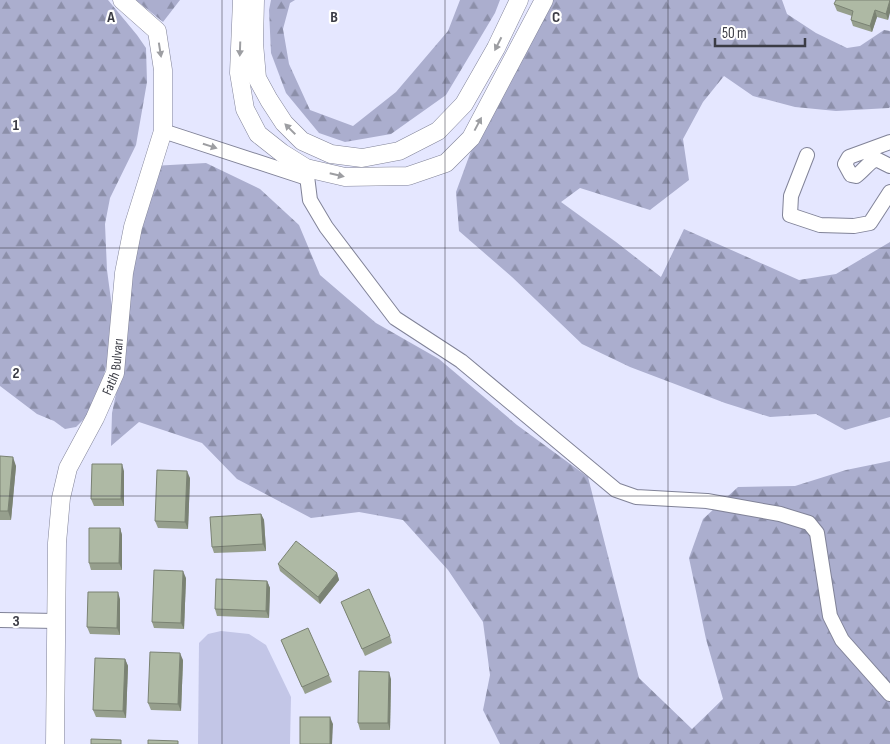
<svg xmlns="http://www.w3.org/2000/svg" width="890" height="744" viewBox="0 0 890 744" font-family="'Sofia Sans Condensed',sans-serif">
  <style>
    .green { fill: #c3c6e7 }
    .forest { fill: url(#forest-firs) }
    .lines { fill: none; stroke-linecap: round; stroke-linejoin: round }
    .minor-casing { stroke: #818398; stroke-width: 16 }
    .tertiary-casing { stroke: #818398; stroke-width: 19 }
    .minor { stroke: #fff; stroke-width: 14 }
    .tertiary { stroke: #fff; stroke-width: 18 }
    .wall { fill: #969f8d }
    .shaded-wall { fill: #7a8273 }
    .building { fill: #aeb9a4; stroke: #7a8273 }
    .oneway { fill: #9d9ea2 }
    .grid { fill: none; stroke: #3b3c45; stroke-width: 1; stroke-opacity: 0.55 }
    .labels { text-anchor: middle; dominant-baseline: central; stroke-width: 4.5; stroke-linejoin: round; paint-order: stroke }
    .street-label { font-size: 14px; fill: #3b3c45; stroke: #fff }
    .grid-label { font-size: 16px; text-anchor: middle; font-weight: bold; fill: #3b3c45; stroke: #fff; stroke-width: 4.5; stroke-linejoin: round; paint-order: stroke }
  </style>
  <defs>
    <pattern id="forest-firs" width="22" height="20" patternUnits="userSpaceOnUse" patternTransform="scale(1.25)"><rect width="22" height="20" fill="#abaece"/><path d="M5 1l3.5 6h-7zM16 11l3.5 6h-7z" fill="#8c8fa9"/></pattern>
  </defs>
  <rect width="100%" height="100%" fill="#e5e7ff"/>
  <!-- green -->
  <path class="green" d="M 221,631 L 249,634 L 266,645 L 291,697 L 290,744 L 198,744 L 199,643 L 208,634 Z"/>
  <!-- forest -->
  <g class="forest">
    <path d="M 0,0 L 108,0 L 137,35 L 146,48 L 147,82 L 136,145 L 110,198 L 105,224 L 107,270 L 113,315 L 111,346 L 103,379 L 86,417 L 76,427 L 65,429 L 54,421 L 37,414 L 0,386 Z"/>
    <path d="M 136,0 L 180,0 L 163,22 Z"/>
    <path d="M 271,0 L 295,0 L 290,3 L 283,29 L 289,64 L 310,110 L 353,126 L 396,92 L 448,31 L 460,0 L 500,0 L 495,13 L 446,95 L 391,134 L 345,142 L 319,133 L 286,93 L 271,53 L 269,10 Z"/>
    <path d="M 543,0 L 782,0 L 787,14 L 816,33 L 847,48 L 860,46 L 884,30 L 890,31 L 890,107 L 889,108 L 836,111 L 795,107 L 753,96 L 724,76 L 703,102 L 683,139 L 689,180 L 650,210 L 580,188 L 561,202 L 616,242 L 661,277 L 684,229 L 799,280 L 836,274 L 890,242 L 890,417 L 845,430 L 816,414 L 770,417 L 725,403 L 630,367 L 582,344 L 512,277 L 459,231 L 456,192 L 471,151 L 508,79 Z"/>
    <path d="M 206,163 L 260,189 L 299,225 L 320,275 L 376,323 L 439,359 L 517,425 L 588,477 L 639,678 L 692,729 L 723,699 L 706,639 L 689,558 L 703,519 L 738,487 L 795,486 L 846,470 L 890,461 L 890,744 L 500,744 L 483,710 L 490,675 L 483,622 L 448,570 L 403,520 L 359,512 L 311,518 L 237,479 L 202,443 L 139,422 L 111,446 L 112,413 L 122,365 L 130,285 L 152,166 Z"/>
  </g>
  <g class="lines">
    <!-- minor casing -->
    <g class="minor-casing">
      <g id="minor">
        <path d="M 163,131 L 307,178"/>
        <path d="M 890,142 L 849,157 L 845,164 L 851,175 L 856,176 C 863,171 869,162 876,159 L 890,166"/>
        <path d="M 807,155 L 791,196 L 790,215 L 820,225 L 854,226 L 870,223 L 890,192"/>
        <path d="M 306,168 L 310,200 L 326,227 L 395,318 L 461,361 L 616,490 L 636,497 L 707,501 L 780,514 L 809,523 L 817,533 L 830,616 L 842,640 L 890,694"/>
        <path d="M 0,620 L 56,621"/>
      </g>
    </g>
    <!-- tertiary casing -->
    <g class="tertiary-casing">
      <g id="tertiary">
        <path d="M 242,0 L 239,73 L 245,109 L 258,134 L 282,153 L 306,168 L 345,177 L 408,176 L 446,163 L 471,138 L 544,0"/>
        <path d="M 255,0 L 254,43 L 257,78 L 269,100 L 284,123 L 302,141 L 331,154 L 362,158 L 399,151 L 438,131 L 464,104 L 496,48 L 519,0"/>
        <path id="s1" d="M 55,744 L 57,543 L 61,498 L 68,468 L 95,418 L 115,373 L 124,273 L 133,227 L 163,131 L 163,70 L 157,31 L 122,0"/>
      </g>
    </g>
    <!-- minor -->
    <use href="#minor" class="minor"/>
    <!-- tertiary -->
    <use href="#tertiary" class="tertiary"/>
  </g>
  <!-- wall -->
  <g class="wall">
    <path d="M 890,0 L 888,20 L 877,17 L 872,32 L 853,26 L 851,20 L 852,16 L 837,11 L 834,4 Z"/>
    <path d="M 0,456 L 16,466 L 11,520 L 0,520 Z"/>
    <path d="M 124,471 L 124,506 L 94,506 L 91,499 Z"/>
    <path d="M 190,478 L 188,529 L 158,528 L 155,521 Z"/>
    <path d="M 261,514 L 264,520 L 266,551 L 214,553 L 212,547 Z"/>
    <path d="M 120,528 L 122,535 L 122,570 L 91,570 L 89,563 Z"/>
    <path d="M 278,564 L 337,573 L 339,580 L 320,604 L 280,571 Z"/>
    <path d="M 186,578 L 184,629 L 154,628 L 152,622 Z"/>
    <path d="M 267,581 L 270,588 L 269,618 L 217,616 L 215,609 Z"/>
    <path d="M 120,599 L 120,635 L 90,634 L 87,627 Z"/>
    <path d="M 341,602 L 390,636 L 392,643 L 365,656 Z"/>
    <path d="M 281,640 L 329,675 L 332,682 L 305,694 Z"/>
    <path d="M 125,659 L 128,666 L 126,718 L 96,717 L 93,710 Z"/>
    <path d="M 183,660 L 181,711 L 151,710 L 148,703 Z"/>
    <path d="M 391,679 L 390,730 L 360,730 L 358,723 Z"/>
  </g>
  <!-- shaded-wall -->
  <g class="shaded-wall">
    <path d="M 890,0 L 890,13 L 888,20 L 886,14 Z"/>
    <path d="M 875,10 L 877,17 L 872,32 L 870,26 Z"/>
    <path d="M 13,457 L 16,466 L 11,520 L 8,511 Z"/>
    <path d="M 122,464 L 124,471 L 124,506 L 121,499 Z"/>
    <path d="M 187,471 L 190,478 L 188,529 L 185,522 Z"/>
    <path d="M 261,514 L 264,520 L 266,551 L 263,544 Z"/>
    <path d="M 120,528 L 122,535 L 122,570 L 119,563 Z"/>
    <path d="M 183,571 L 186,578 L 184,629 L 181,623 Z"/>
    <path d="M 337,573 L 339,580 L 320,604 L 318,597 Z"/>
    <path d="M 267,581 L 270,588 L 269,618 L 266,611 Z"/>
    <path d="M 118,592 L 120,599 L 120,635 L 117,628 Z"/>
    <path d="M 180,653 L 183,660 L 181,711 L 178,704 Z"/>
    <path d="M 125,659 L 128,666 L 126,718 L 123,711 Z"/>
    <path d="M 389,672 L 391,679 L 390,730 L 388,723 Z"/>
    <path d="M 330,717 L 333,724 L 332,744 L 330,744 Z"/>
  </g>
  <!-- building -->
  <g class="building">
    <path d="M 836,0 L 890,0 L 886,14 L 875,10 L 870,26 L 851,20 L 853,11 L 834,4 Z"/>
    <path d="M 0,456 L 13,457 L 8,511 L 0,511 Z"/>
    <path d="M 92,464 L 122,464 L 121,499 L 91,499 Z"/>
    <path d="M 157,470 L 187,471 L 185,522 L 155,521 Z"/>
    <path d="M 261,514 L 263,544 L 212,547 L 210,517 Z"/>
    <path d="M 89,528 L 120,528 L 119,563 L 89,563 Z"/>
    <path d="M 296,541 L 337,573 L 318,597 L 278,564 Z"/>
    <path d="M 154,570 L 183,571 L 181,623 L 152,622 Z"/>
    <path d="M 216,579 L 267,581 L 266,611 L 215,609 Z"/>
    <path d="M 369,589 L 390,636 L 362,649 L 341,602 Z"/>
    <path d="M 88,592 L 118,592 L 117,628 L 87,627 Z"/>
    <path d="M 308,628 L 329,675 L 302,687 L 281,640 Z"/>
    <path d="M 150,652 L 180,653 L 178,704 L 148,703 Z"/>
    <path d="M 95,658 L 125,659 L 123,711 L 93,710 Z"/>
    <path d="M 359,671 L 389,672 L 388,723 L 358,723 Z"/>
    <rect x="300" y="717" width="30" height="27"/>
    <path d="M 91,739 L 121,740 L 121,744 L 91,744 Z"/>
    <path d="M 148,740 L 178,741 L 178,744 L 148,744 Z"/>
  </g>
  <!-- one-way arrows -->
  <defs><path id="oneway-solid" d="M-6-.8H1V-3.2L6.5 0L1 3.2V.8H-6Z" transform="scale(1.25)"/></defs>
  <g class="oneway">
    <use href="#oneway-solid" transform="translate(498 44) rotate(117)"/>
    <use href="#oneway-solid" transform="translate(240 49) rotate(92)"/>
    <use href="#oneway-solid" transform="translate(160 50) rotate(81)"/>
    <use href="#oneway-solid" transform="translate(478 124) rotate(-62)"/>
    <use href="#oneway-solid" transform="translate(290 129) rotate(-135)"/>
    <use href="#oneway-solid" transform="translate(210 146) rotate(18)"/>
    <use href="#oneway-solid" transform="translate(337 175) rotate(13)"/>
  </g>
  <!-- grid -->
  <path class="grid" d="M 222,0 L 222,744M 445,0 L 445,744M 668,0 L 668,744M 0,248 L 890,248M 0,496 L 890,496"/>
  <g class="labels">
    <!-- street labels -->
    <g class="street-label">
      <text stroke="none"><textPath href="#s1" startOffset="389">Fatih Bulvarı</textPath></text>
    </g>
  </g>
  <g class="grid-label">
    <text x="111" y="22">A</text>
    <text x="334" y="22">B</text>
    <text x="556" y="22">C</text>
    <text x="16" y="130">1</text>
    <text x="16" y="378">2</text>
    <text x="16" y="626">3</text>
  </g>
  <!-- scale -->
  <path d="M715 38v8h90v-8" fill="none" stroke="#3b3c45" stroke-width="2.5"/>
  <text x="722" y="38" font-size="15" fill="#3b3c45" stroke="#ffffff" stroke-width="4" paint-order="stroke">50 m</text>
</svg>
